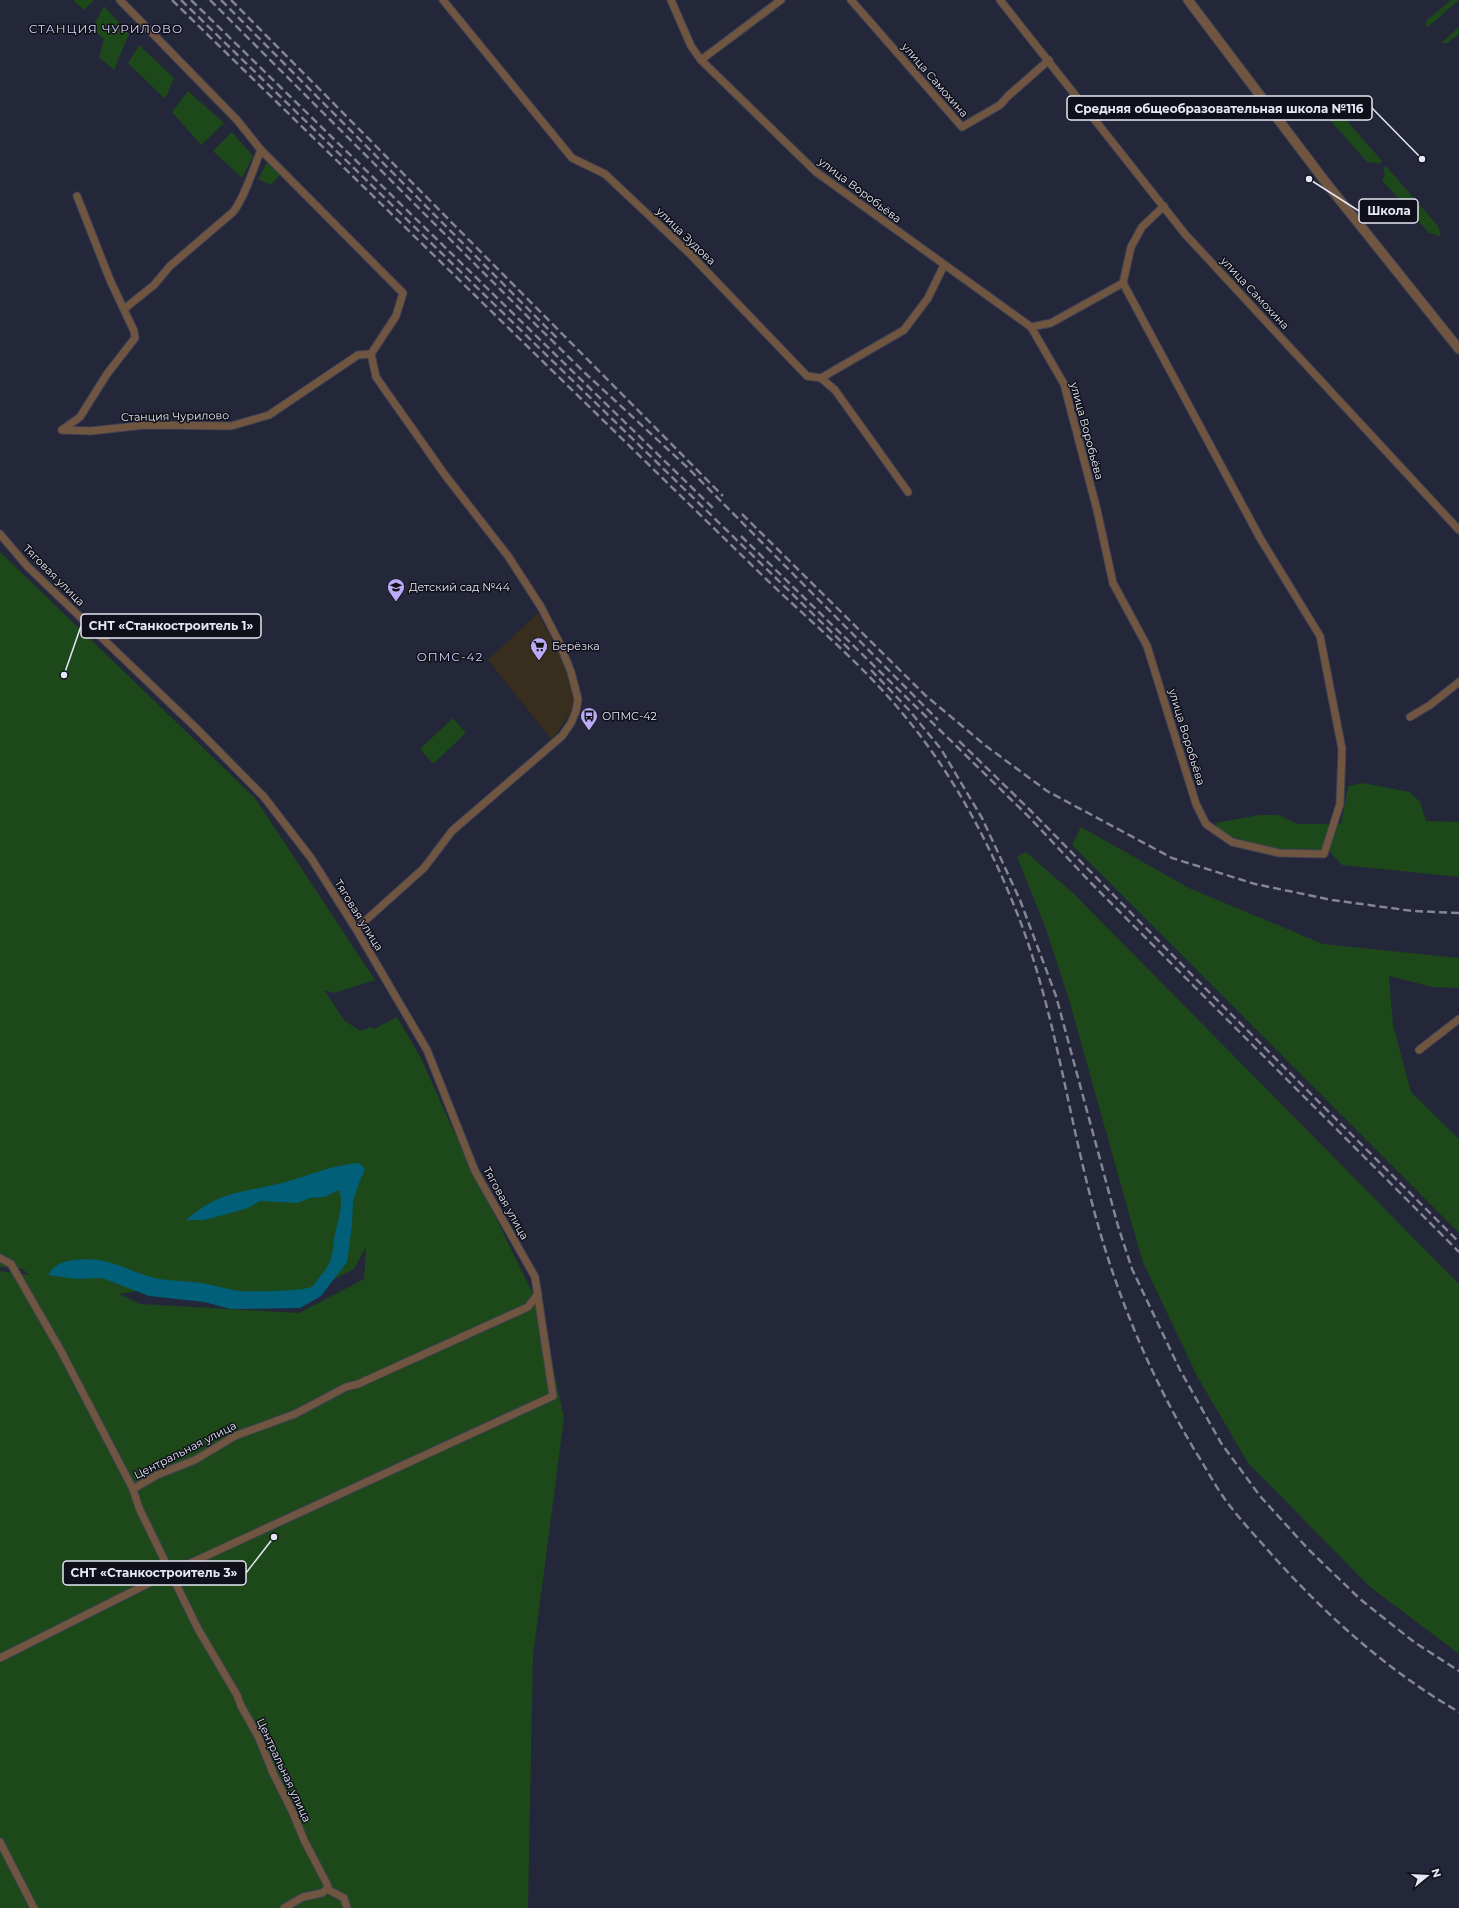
<svg xmlns="http://www.w3.org/2000/svg" width="1459" height="1908" viewBox="0 0 1459 1908" font-family="Montserrat,sans-serif">
  <style>
    .commercial { fill: #372e1e }
    .green { fill: #1d481a; fill-rule: evenodd }
    .water { fill: #025f79 }
    .lines { fill: none; stroke-linecap: round; stroke-linejoin: round }
    .minor-casing { stroke: #3f4153; stroke-width: 9 }
    .tertiary-casing { stroke: #3f4153; stroke-width: 11 }
    .minor { stroke: #705541; stroke-width: 7 }
    .tertiary { stroke: #705541; stroke-width: 9 }
    .rail { stroke: #838595; stroke-width: 2.5; stroke-dasharray: 8 4; stroke-linecap: butt }
    .labels { text-anchor: middle; dominant-baseline: central; stroke-width: 3; stroke-linejoin: round; paint-order: stroke }
    .street-label { font-size: 11px; fill: #e5e7f4; stroke: #0f1019 }
    .poi-label { font-size: 11px; fill: #e5e7f4; stroke: #0f1019; text-anchor: start }
    .neighbourhood-label { font-size: 12px; letter-spacing: 1px; fill: #dad2fd; stroke: #0f1019 }
    .leader { fill: none; stroke: #e5e7f4; stroke-width: 1.5 }
    .callout-dot { fill: #e5e7f4; stroke: #0f1019; stroke-width: 1.5 }
    .callout { fill: #0f1019; stroke: #e5e7f4; stroke-width: 1.5 }
    .callout-label { font-size: 12px; text-anchor: middle; font-weight: bold; fill: #e5e7f4 }
  </style>
  <rect width="100%" height="100%" fill="#242639"/>
  <!-- commercial -->
  <path class="commercial" d="M 538,613 L 561,657 L 574,691 L 572,710 L 552,740 L 488,660 Z"/>
  <!-- green -->
  <g class="green">
    <path d="M 73,0 L 94,0 L 84,10 Z"/>
    <path d="M 1451,0 L 1459,0 L 1428,27 L 1426,25 L 1427,20 Z"/>
    <path d="M 104,6 L 129,34 L 114,70 L 99,57 L 104,39 L 92,29 Z"/>
    <path d="M 1459,27 L 1459,34 L 1446,44 L 1442,42 Z"/>
    <path d="M 139,45 L 174,78 L 165,99 L 128,63 Z"/>
    <path d="M 188,91 L 224,123 L 201,145 L 172,112 Z"/>
    <path d="M 1322,97 L 1328,99 L 1382,161 L 1379,164 L 1374,162 L 1368,163 L 1320,109 L 1318,104 Z"/>
    <path d="M 232,132 L 253,156 L 242,178 L 213,151 Z"/>
    <path d="M 267,163 L 282,173 L 271,185 L 258,179 Z"/>
    <path d="M 1386,166 L 1438,226 L 1441,234 L 1439,236 L 1429,233 L 1382,180 L 1385,174 L 1383,169 Z"/>
    <path d="M 0,552 L 255,798 L 375,980 L 334,993 L 324,990 L 344,1020 L 360,1031 L 371,1027 L 374,1029 L 397,1017 L 421,1058 L 450,1123 L 531,1290 L 538,1294 L 564,1418 L 533,1656 L 528,1908 L 0,1908 L 0,1271 L 30,1275 L 22,1269 L 0,1267 ZM 366,1247 L 364,1279 L 299,1313 L 140,1304 L 119,1294 L 160,1288 L 276,1295 L 304,1294 L 354,1269 Z"/>
    <path d="M 453,718 L 466,733 L 433,764 L 420,749 Z"/>
    <path d="M 1363,783 L 1410,792 L 1420,802 L 1426,821 L 1459,822 L 1459,877 L 1342,865 L 1326,848 L 1297,856 L 1220,833 L 1215,823 L 1260,815 L 1278,815 L 1298,824 L 1341,824 L 1348,786 Z"/>
    <path d="M 1081,827 L 1189,888 L 1323,944 L 1459,958 L 1459,988 L 1432,987 L 1389,976 L 1393,1025 L 1411,1092 L 1459,1139 L 1459,1233 L 1072,845 Z"/>
    <path d="M 1026,852 L 1074,894 L 1459,1284 L 1459,1654 L 1370,1587 L 1248,1463 L 1197,1376 L 1142,1260 L 1069,1000 L 1046,929 L 1017,857 Z"/>
  </g>
  <!-- water -->
  <path class="water" d="M 359,1163 L 365,1169 L 359,1183 L 353,1201 L 352,1225 L 347,1262 L 321,1296 L 300,1308 L 231,1309 L 204,1302 L 149,1296 L 102,1278 L 76,1279 L 48,1275 C 54,1265 61,1262 73,1260 C 109,1256 122,1269 154,1278 C 172,1282 188,1280 206,1284 C 218,1286 229,1290 241,1291 C 250,1292 305,1291 311,1287 C 314,1286 316,1281 319,1278 C 331,1263 332,1260 334,1240 C 336,1223 345,1207 339,1190 L 324,1197 L 310,1198 L 297,1203 L 260,1201 L 248,1208 L 227,1214 L 204,1220 L 186,1220 C 220,1191 241,1193 282,1183 C 308,1176 331,1165 359,1163 Z"/>
  <g class="lines">
    <!-- minor casing -->
    <g class="minor-casing">
      <g id="minor">
        <path d="M 120,0 L 237,120 L 261,150 L 403,293 L 396,316 L 371,354 L 376,377 L 445,475 L 508,556 L 541,607 L 559,642 L 571,672 L 578,699 L 576,711 L 571,723 L 562,736 L 452,831 L 424,868 L 356,929"/>
        <path d="M 443,0 L 572,158 L 605,174 L 690,254 L 807,376 L 821,378 L 835,390 L 908,492"/>
        <path d="M 671,0 L 691,46 L 701,60 L 816,172 L 1031,327 L 1064,384 L 1097,510 L 1113,583 L 1147,646 L 1196,804 L 1206,824 L 1232,842 L 1279,853 L 1324,854 L 1340,804 L 1342,749 L 1320,636 L 1260,538 L 1123,283 L 1131,247 L 1142,227 L 1164,206"/>
        <path d="M 851,0 L 962,127 L 1000,105 L 1008,96 L 1049,60"/>
        <path d="M 1000,0 L 1185,234 L 1459,530"/>
        <path d="M 701,60 L 781,0"/>
        <path d="M 124,309 L 154,285 L 170,266 L 233,212 C 245,197 253,169 261,150"/>
        <path d="M 1031,327 L 1051,323 L 1123,283"/>
        <path d="M 821,378 L 904,330 L 928,298 L 944,265"/>
        <path d="M 62,430 L 91,431 L 145,425 L 231,426 L 269,415 L 358,355 L 371,354"/>
        <path d="M 62,430 L 80,417 L 107,374 L 135,338 L 134,331 L 110,280 L 77,196"/>
        <path d="M 0,534 L 28,567 L 195,727 L 264,797 L 311,858 L 356,929 L 427,1050 L 475,1171 L 535,1277 L 553,1396 L 171,1572 L 0,1658"/>
        <path d="M 1410,717 L 1430,705 L 1459,682"/>
        <path d="M 1419,1050 L 1459,1019"/>
        <path d="M 0,1258 L 11,1264 L 61,1351 L 133,1489"/>
        <path d="M 0,1842 L 34,1908"/>
        <path d="M 327,1889 L 344,1898 L 347,1908"/>
        <path d="M 284,1908 L 303,1897 L 322,1893 L 327,1889 L 328,1886 L 304,1840 L 293,1813 L 273,1773 L 258,1736 L 241,1706 L 237,1695 L 198,1629 L 139,1508 L 133,1489 L 157,1475 L 195,1460 L 235,1436 L 295,1414 L 346,1387 L 358,1384 L 528,1307 L 538,1294"/>
      </g>
    </g>
    <!-- tertiary casing -->
    <g class="tertiary-casing">
      <path id="tertiary" d="M 1188,0 L 1327,184 L 1459,349"/>
    </g>
    <!-- minor -->
    <use href="#minor" class="minor"/>
    <!-- tertiary -->
    <use href="#tertiary" class="tertiary"/>
    <!-- rail -->
    <g class="rail">
      <path d="M 172,0 L 766,579 C 812,623 863,665 903,714 C 950,770 986,836 1013,903 C 1052,997 1065,1098 1090,1195 C 1113,1287 1148,1373 1197,1454 C 1206,1468 1213,1482 1222,1495 C 1235,1514 1251,1531 1266,1548 C 1321,1611 1386,1670 1459,1712"/>
      <path d="M 181,0 L 852,652"/>
      <path d="M 191,0 L 714,509"/>
      <path d="M 210,0 L 529,318 L 585,373 L 687,467 L 938,720"/>
      <path d="M 221,0 L 557,338"/>
      <path d="M 231,0 L 723,496"/>
      <path d="M 742,514 L 925,695 L 986,746 L 1047,791 L 1172,858 L 1255,884 L 1332,900 L 1413,911 L 1459,913"/>
      <path d="M 741,536 L 1030,818 L 1091,883 L 1459,1252"/>
      <path d="M 871,670 L 909,710 L 941,749 L 982,818 L 1020,900 L 1056,996 L 1118,1226 L 1132,1269 L 1180,1370 L 1221,1443 L 1260,1496 L 1309,1550 L 1360,1599 L 1414,1642 L 1459,1671"/>
      <path d="M 959,741 L 1030,810 L 1196,979 L 1459,1242"/>
    </g>
  </g>
  <!-- icons -->
  <defs>
    <g id="school-pin" transform="scale(0.9)"><path d="M0 17L-7.5 6A9.5 9.5 0 1 1 7.5 6Z" fill="#bbaaf6" stroke="#0f1019"/><path d="M0-5L7-2L0 1L-7-2ZM-4 1L0 2.5L4 1V4Q0 6-4 4Z" fill="#111"/></g>
    <g id="supermarket-pin" transform="scale(0.9)"><path d="M0 17L-7.5 6A9.5 9.5 0 1 1 7.5 6Z" fill="#bbaaf6" stroke="#0f1019"/><path d="M-6-5.5h2.5l.6 2H6L4.5 2H-2.5L-4.4-4H-6ZM-1.5 3.2a1.3 1.3 0 1 0 .1 0ZM3 3.2a1.3 1.3 0 1 0 .1 0Z" fill="#111"/></g>
    <g id="bus-pin" transform="scale(0.9)"><path d="M0 17L-7.5 6A9.5 9.5 0 1 1 7.5 6Z" fill="#bbaaf6" stroke="#0f1019"/><path d="M-5-6H5V4H4V6H2V4H-2V6H-4V4H-5ZM-3.5-4V0h7V-4ZM-3.5 1.2v1.5H-2V1.2ZM2 1.2v1.5H3.5V1.2Z" fill="#111"/></g>
  </defs>
  <g fill-rule="evenodd">
    <use href="#school-pin" x="396" y="587"/>
    <use href="#supermarket-pin" x="539" y="646"/>
    <use href="#bus-pin" x="589" y="716"/>
  </g>
  <g class="labels">
    <!-- street labels -->
    <g class="street-label">
      <text transform="translate(935 80) rotate(49)">улица Самохина</text>
      <text transform="translate(860 190) rotate(37)">улица Воробьёва</text>
      <text transform="translate(686 236) rotate(44)">улица Зудова</text>
      <text transform="translate(1255 293) rotate(47)">улица Самохина</text>
      <text transform="translate(175 416) rotate(-1)">Станция Чурилово</text>
      <text transform="translate(1087 431) rotate(75)">улица Воробьёва</text>
      <text transform="translate(54 575) rotate(45)">Тяговая улица</text>
      <text transform="translate(1187 737) rotate(73)">улица Воробьёва</text>
      <text transform="translate(359 915) rotate(58)">Тяговая улица</text>
      <text transform="translate(506 1203) rotate(61)">Тяговая улица</text>
      <text transform="translate(185 1450) rotate(-27)">Центральная улица</text>
      <text transform="translate(284 1770) rotate(65)">Центральная улица</text>
    </g>
    <!-- poi labels -->
    <g class="poi-label">
      <text x="409" y="587">Детский сад №44</text>
      <text x="552" y="646">Берёзка</text>
      <text x="602" y="716">ОПМС-42</text>
    </g>
    <!-- neighbourhood labels -->
    <g class="neighbourhood-label">
      <text x="106" y="28">СТАНЦИЯ ЧУРИЛОВО</text>
      <text x="450" y="656">ОПМС-42</text>
    </g>
  </g>
  <!-- callouts -->
  <path class="leader" d="M1422 159L1372 108M1309 179L1359 211M64 675L81 626M274 1537L246 1573"/>
  <g class="callout-dot">
    <circle cx="1422" cy="159" r="4"/>
    <circle cx="1309" cy="179" r="4"/>
    <circle cx="64" cy="675" r="4"/>
    <circle cx="274" cy="1537" r="4"/>
  </g>
  <g class="callout">
    <rect x="1067" y="96" width="305" height="24" rx="4"/>
    <rect x="1359" y="199" width="59" height="24" rx="4"/>
    <rect x="81" y="614" width="180" height="24" rx="4"/>
    <rect x="63" y="1561" width="183" height="24" rx="4"/>
  </g>
  <g class="callout-label">
    <text x="1219" y="113">Средняя общеобразовательная школа №116</text>
    <text x="1389" y="215">Школа</text>
    <text x="171" y="630">СНТ «Станкостроитель 1»</text>
    <text x="154" y="1577">СНТ «Станкостроитель 3»</text>
  </g>
  <!-- north arrow -->
  <g transform="translate(1427 1876) rotate(72)" stroke="#0f1019" stroke-width="3" paint-order="stroke">
  <path d="M0-3L7 15L0 10L-7 15Z" fill="#e5e7f4"/>
  <text y="-6" font-size="11" font-weight="bold" text-anchor="middle" fill="#e5e7f4">N</text>
  </g>
</svg>
